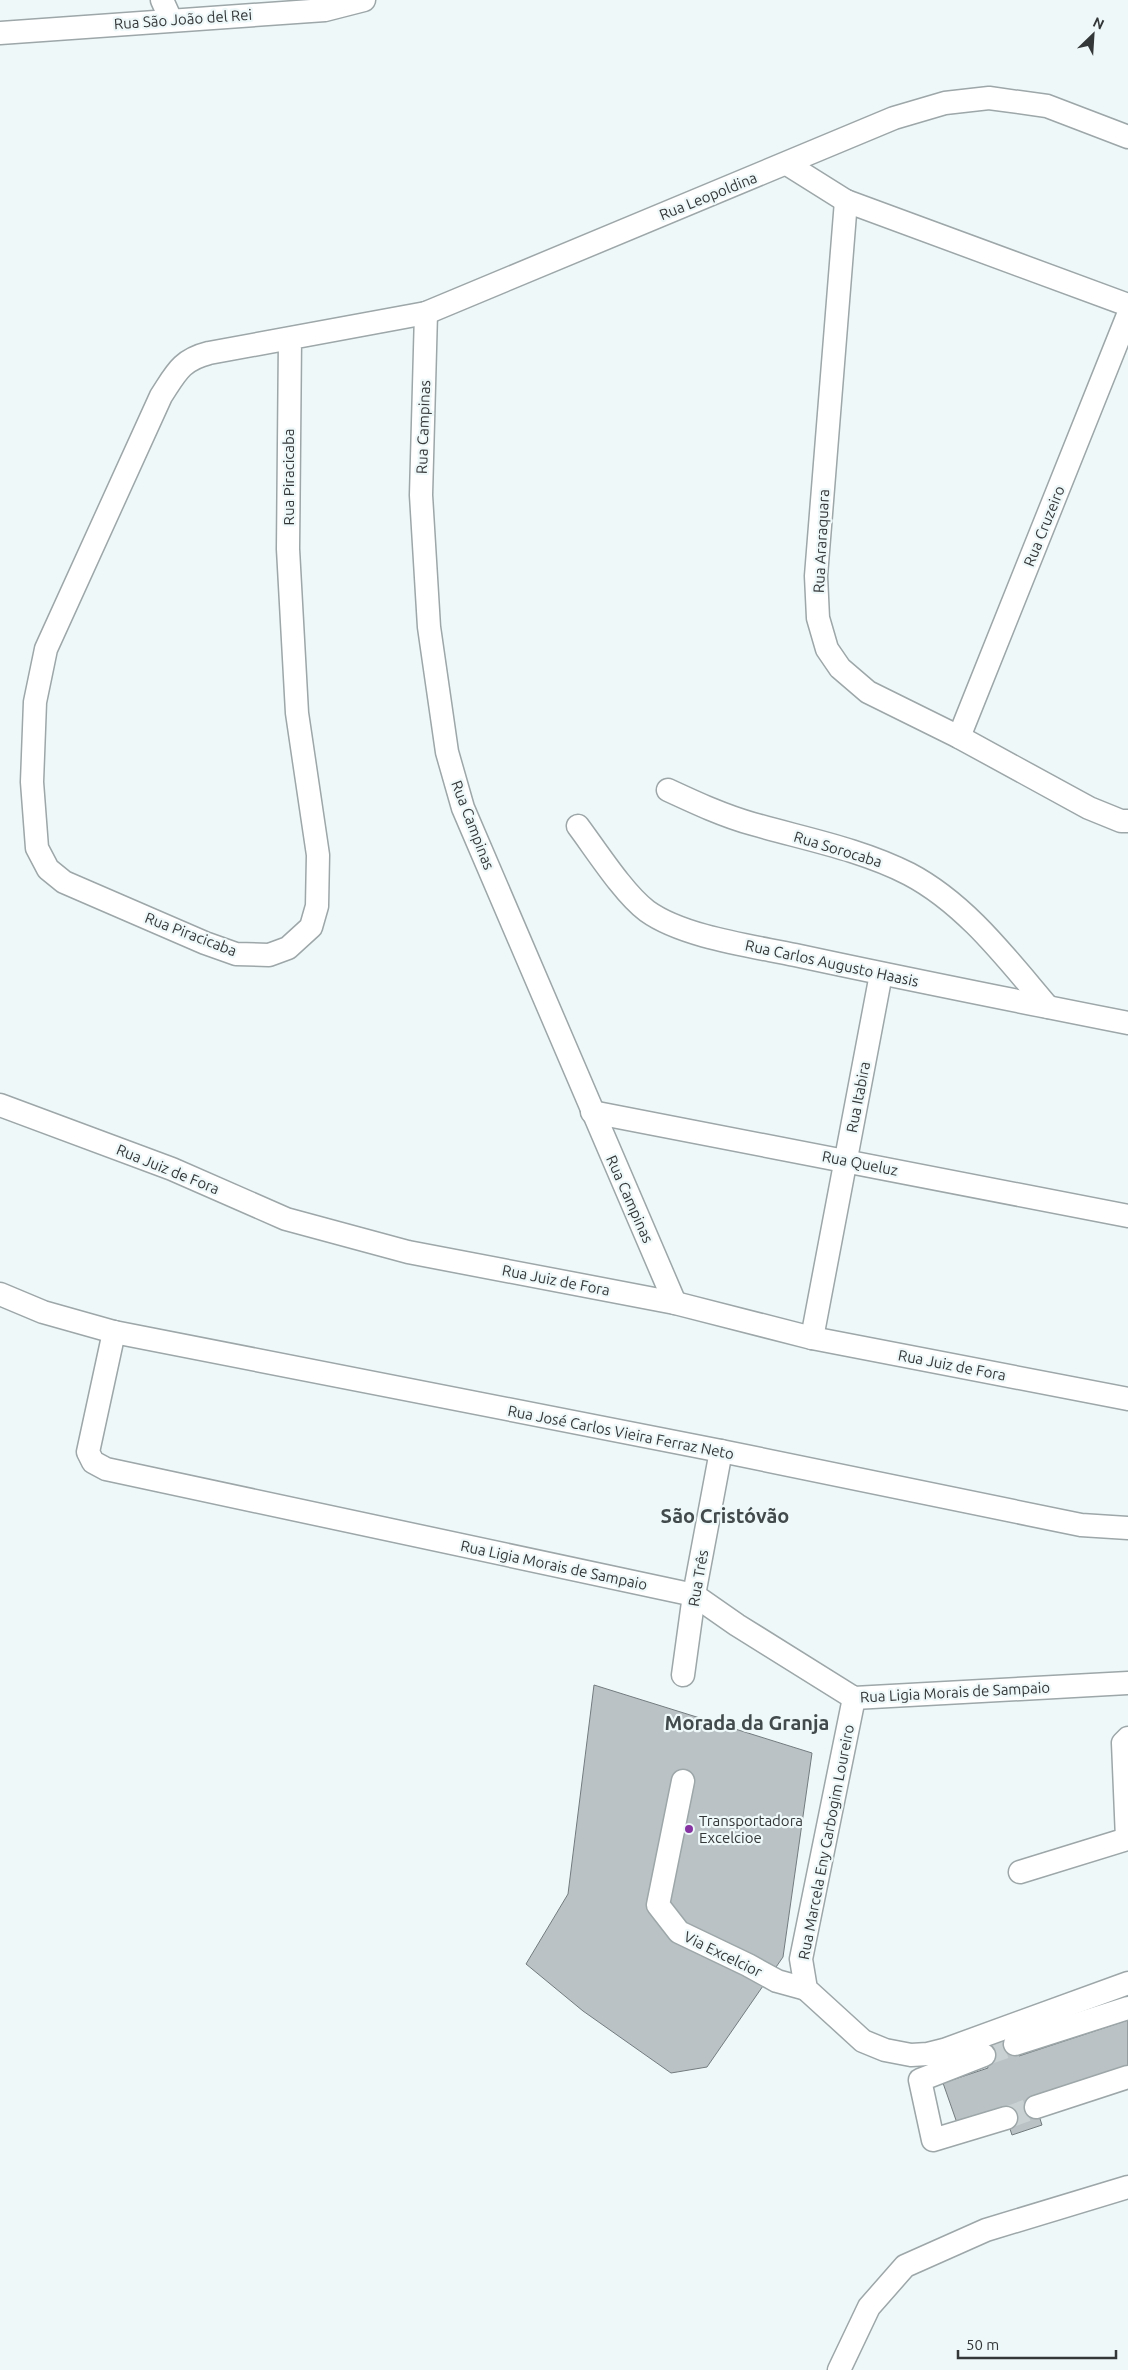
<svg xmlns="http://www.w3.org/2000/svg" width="1128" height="2370" viewBox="0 0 1128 2370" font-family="Ubuntu,sans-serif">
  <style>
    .building { fill: #bac2c6; stroke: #737b7f }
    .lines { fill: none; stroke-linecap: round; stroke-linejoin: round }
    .minor-tunnel { stroke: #c9d1d2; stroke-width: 22; stroke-dasharray: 22 11; stroke-linecap: butt }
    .minor-casing { stroke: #9da6a8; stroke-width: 25 }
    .minor { stroke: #fff; stroke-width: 22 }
    .poi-dot { fill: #8632a1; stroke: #eef8f9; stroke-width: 2 }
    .labels { text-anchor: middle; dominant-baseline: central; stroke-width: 4.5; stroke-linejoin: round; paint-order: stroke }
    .street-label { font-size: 15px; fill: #343738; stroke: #eef8f9 }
    .poi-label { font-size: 15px; fill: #343738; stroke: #eef8f9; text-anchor: start }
    .district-label { font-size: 20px; font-weight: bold; fill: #424a4b; stroke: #eef8f9 }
  </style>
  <rect width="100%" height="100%" fill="#eef8f9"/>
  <!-- building -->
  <g class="building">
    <path d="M 594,1685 L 812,1753 L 783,1957 L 707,2067 L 671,2073 L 583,2011 L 526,1964 L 568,1894 Z"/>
    <path d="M 1128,2020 L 1128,2069 L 1034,2100 L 1042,2125 L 1012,2135 L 1003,2108 L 957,2123 L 943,2083 L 988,2068 L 981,2044 L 1012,2034 L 1019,2056 Z"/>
  </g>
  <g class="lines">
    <!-- minor-tunnel -->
    <g class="minor-tunnel">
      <path d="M 984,2055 L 1015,2044"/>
      <path d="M 1006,2118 L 1036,2107"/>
    </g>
    <!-- minor casing -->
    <g class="minor-casing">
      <g id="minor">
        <path d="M 162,0 L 171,20"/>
        <path d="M 0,33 L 325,10 L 364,0"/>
        <path d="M 787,164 L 846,201 L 1128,305"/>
        <path d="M 846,201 L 816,576 L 818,618 L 827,649 L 840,668 L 868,692 L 959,737 L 1089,808 L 1121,821 L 1128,821"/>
        <path d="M 426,313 L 421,495 L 429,627 L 447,752 L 463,808 L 675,1303"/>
        <path d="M 290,339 L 288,549 L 297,713 L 318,855 L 317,906 L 311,927 L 288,948 L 269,955 L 236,954 L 205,943 L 64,882 L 48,869 L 37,848 L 32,782 L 35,702 L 46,649 L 161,396 C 176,373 181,360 209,353 L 426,313 L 894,118 L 945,103 L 989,98 L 1047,106 L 1128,137"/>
        <path d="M 959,737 L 1128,315"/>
        <path d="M 668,790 C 696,803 724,816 753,824 C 805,839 860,849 909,874 C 966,904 1007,959 1048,1007"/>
        <path d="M 578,826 C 596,850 624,894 647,911 C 683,937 752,946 795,955 C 906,979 1017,1001 1128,1023"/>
        <path d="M 0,1105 L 172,1169 L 286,1219 L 408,1252 L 675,1303 L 812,1338 L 1128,1399"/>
        <path d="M 592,1112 L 1128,1216"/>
        <path d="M 0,1294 L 43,1312 L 114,1332 L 721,1451 L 1081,1525 L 1128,1528"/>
        <path d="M 114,1332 L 88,1452 L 93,1462 L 106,1469 L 694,1595 L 737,1625 L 854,1698 L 1128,1683"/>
        <path d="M 812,1338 L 881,974"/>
        <path d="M 683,1675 L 694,1595 L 721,1451"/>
        <path d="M 854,1698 L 801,1959 L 806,1989 L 863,2041 L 885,2050 L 911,2055 L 928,2054 L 944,2050 L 1128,1983"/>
        <path d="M 683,1781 L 658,1905 L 679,1932 L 748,1965 L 777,1981 L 806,1989"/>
        <path d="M 1020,1872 L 1127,1839 L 1123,1743 L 1128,1738"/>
        <path d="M 1015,2044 L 1128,2008"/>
        <path d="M 984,2055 L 920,2080 L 933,2140 L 1006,2118"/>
        <path d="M 1036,2107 L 1128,2077"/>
        <path d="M 839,2370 L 869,2307 L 905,2266 L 986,2230 L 1128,2187"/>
      </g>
    </g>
    <!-- minor -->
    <use href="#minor" class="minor"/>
  </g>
  <!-- markers -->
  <circle class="poi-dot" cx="689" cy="1829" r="5"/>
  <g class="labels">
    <!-- street labels -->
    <g class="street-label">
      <text transform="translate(183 19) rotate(-4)">Rua São João del Rei</text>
      <text transform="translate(708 196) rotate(-22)">Rua Leopoldina</text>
      <text transform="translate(423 427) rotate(-88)">Rua Campinas</text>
      <text transform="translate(288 477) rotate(-90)">Rua Piracicaba</text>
      <text transform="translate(1044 526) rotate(-68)">Rua Cruzeiro</text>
      <text transform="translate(821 541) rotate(-87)">Rua Araraquara</text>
      <text transform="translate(473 825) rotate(69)">Rua Campinas</text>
      <text transform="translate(838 849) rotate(17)">Rua Sorocaba</text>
      <text transform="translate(191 934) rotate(21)">Rua Piracicaba</text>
      <text transform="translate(832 963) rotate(12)">Rua Carlos Augusto Haasis</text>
      <text transform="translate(858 1097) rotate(-79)">Rua Itabira</text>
      <text transform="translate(860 1163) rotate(11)">Rua Queluz</text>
      <text transform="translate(168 1169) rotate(22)">Rua Juiz de Fora</text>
      <text transform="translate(630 1199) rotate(66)">Rua Campinas</text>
      <text transform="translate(556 1280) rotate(11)">Rua Juiz de Fora</text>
      <text transform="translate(952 1365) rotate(11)">Rua Juiz de Fora</text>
      <text transform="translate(621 1432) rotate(11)">Rua José Carlos Vieira Ferraz Neto</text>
      <text transform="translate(554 1565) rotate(12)">Rua Ligia Morais de Sampaio</text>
      <text transform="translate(698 1578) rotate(-80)">Rua Três</text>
      <text transform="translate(955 1692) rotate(-3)">Rua Ligia Morais de Sampaio</text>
      <text transform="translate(826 1842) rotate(-79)">Rua Marcela Eny Carbogim Loureiro</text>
      <text transform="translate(723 1954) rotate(26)">Via Excelcior</text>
    </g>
    <!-- poi labels -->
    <g class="poi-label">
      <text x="699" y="1820">Transportadora<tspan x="699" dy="17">Excelcioe</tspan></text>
    </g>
    <!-- district labels -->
    <g class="district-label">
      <text x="725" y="1515">São Cristóvão</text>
      <text x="747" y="1722">Morada da Granja</text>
    </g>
  </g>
  <!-- north arrow -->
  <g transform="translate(1093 35) rotate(25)" stroke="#eef8f9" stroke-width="4" paint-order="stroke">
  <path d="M0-4L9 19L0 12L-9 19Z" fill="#343738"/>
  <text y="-8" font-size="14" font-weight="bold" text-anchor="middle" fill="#343738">N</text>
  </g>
  <!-- scale -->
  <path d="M958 2350v8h158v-8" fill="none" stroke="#343738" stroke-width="2.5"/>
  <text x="966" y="2350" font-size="15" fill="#343738" stroke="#eef8f9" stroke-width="4" paint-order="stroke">50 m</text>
</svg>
